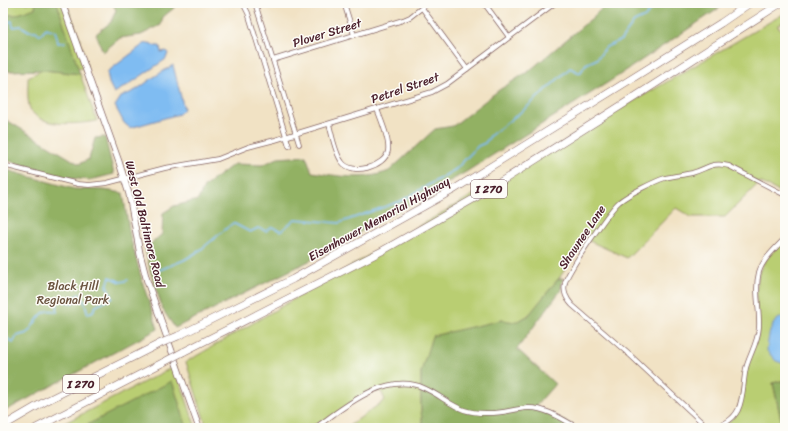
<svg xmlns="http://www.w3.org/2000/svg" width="788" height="431" viewBox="0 0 788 431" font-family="Sriracha,sans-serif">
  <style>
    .green { fill: #b9ce72; stroke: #82764e }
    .forest { fill: #92b164; stroke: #6e6848 }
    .water { fill: #7fbcf2; stroke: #646e8e }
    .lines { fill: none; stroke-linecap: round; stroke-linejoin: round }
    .stream { stroke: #7fbcf2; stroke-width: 1.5 }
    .street-casing { stroke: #846361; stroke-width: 5.5 }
    .secondary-casing { stroke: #846361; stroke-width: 7 }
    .highway-casing { stroke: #846361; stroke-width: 8 }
    .street { stroke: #fff; stroke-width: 4 }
    .secondary { stroke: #fff; stroke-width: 5.5 }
    .highway { stroke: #fff; stroke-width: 7 }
    .highway-bridge-casing { stroke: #846361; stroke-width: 8; stroke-linecap: butt }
    .highway-bridge { stroke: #fff; stroke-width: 7 }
    .labels { text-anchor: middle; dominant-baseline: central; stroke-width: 3; stroke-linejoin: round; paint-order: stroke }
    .shield { fill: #fdfcf7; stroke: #806168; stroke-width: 1 }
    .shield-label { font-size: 11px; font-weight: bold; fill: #4a1f2b }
    .street-label { font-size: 12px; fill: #4a1f2b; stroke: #fdfcf7 }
    .park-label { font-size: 12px; fill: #6b5440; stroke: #fdfcf7 }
  </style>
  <rect width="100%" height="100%" fill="#fdfcf7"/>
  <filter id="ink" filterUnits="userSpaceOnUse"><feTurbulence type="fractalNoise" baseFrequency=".025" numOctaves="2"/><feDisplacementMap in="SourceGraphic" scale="8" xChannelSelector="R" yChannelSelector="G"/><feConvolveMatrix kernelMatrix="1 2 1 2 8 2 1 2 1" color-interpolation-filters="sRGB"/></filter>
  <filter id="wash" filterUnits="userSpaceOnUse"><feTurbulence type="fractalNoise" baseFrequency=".012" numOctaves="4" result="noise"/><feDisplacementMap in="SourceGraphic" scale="16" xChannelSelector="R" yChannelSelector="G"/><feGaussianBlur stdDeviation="0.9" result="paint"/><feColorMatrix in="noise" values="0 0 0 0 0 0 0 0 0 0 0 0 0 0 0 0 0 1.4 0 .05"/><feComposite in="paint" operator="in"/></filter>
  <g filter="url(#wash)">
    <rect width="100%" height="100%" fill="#f1e2c4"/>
    <!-- green -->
    <g class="green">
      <path d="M 3,3 L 66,3 L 80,38 L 87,68 L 44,70 L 80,74 L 97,121 C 79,124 36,129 29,106 C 27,97 28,86 28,77 L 42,70 L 3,71 Z"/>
      <path d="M 785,13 L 785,21 L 777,26 L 785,32 L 785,195 L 760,182 L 725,217 L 691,217 L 676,208 L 627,258 L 585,239 C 570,260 541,313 517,322 C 512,323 506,321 501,320 L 421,372 L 421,410 L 423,428 L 346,428 L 385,400 L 381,391 L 368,392 L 315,428 L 207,428 L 186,362 Z"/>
      <path d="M 785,238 L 785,380 L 773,383 L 782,424 L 780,428 L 714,428 L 729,422 L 738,411 L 746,368 L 758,336 L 756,292 L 759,272 L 764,262 Z"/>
      <path d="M 175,366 L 196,428 L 57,427 Z"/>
    </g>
    <!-- forest -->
    <g class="forest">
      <path d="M 36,3 L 57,3 L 80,74 L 43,70 L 3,71 L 3,14 L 15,15 L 35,8 Z"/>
      <path d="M 112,3 L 180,3 L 163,17 L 161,25 L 141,35 L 120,38 L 103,52 L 96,34 L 111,22 L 116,10 Z"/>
      <path d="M 607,3 L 727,3 L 615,78 L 466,172 L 311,260 L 175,328 L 163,310 L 151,273 L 145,249 L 162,234 L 163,213 L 174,206 L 198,200 L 204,187 L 234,164 L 262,165 L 278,158 L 306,156 L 312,172 C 338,176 364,181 389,171 L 435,129 L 453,126 L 499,90 L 529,71 L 592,18 Z"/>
      <path d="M 3,118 L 79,164 L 89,159 L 95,138 L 105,137 L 114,174 L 90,180 L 67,178 L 3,159 Z"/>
      <path d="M 3,169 L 74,189 L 104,190 L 123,193 L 130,236 L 143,284 L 158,329 L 3,412 Z"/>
      <path d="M 563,278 L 561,290 L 517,349 L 555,384 L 534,408 L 539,409 L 578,428 L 423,428 L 421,410 L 421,372 L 432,336 L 502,320 L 515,322 L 528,316 L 558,279 Z"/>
      <path d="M 785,380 L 785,428 L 780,428 L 782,424 L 773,383 Z"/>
      <path d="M 172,381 L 187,428 L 81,428 Z"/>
    </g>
    <!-- water -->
    <g class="water">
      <path d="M 150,43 L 155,46 L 160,46 L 161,52 L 166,51 L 168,53 L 166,59 L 128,85 L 114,93 L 109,83 L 107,72 L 144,44 Z"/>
      <path d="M 173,65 L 184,109 L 179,114 L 130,128 L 124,123 L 115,106 L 121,97 L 136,90 L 154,77 Z"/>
      <path d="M 783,317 L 785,319 L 785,364 L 776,361 L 767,351 C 768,340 769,320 783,317 Z"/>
    </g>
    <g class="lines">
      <!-- stream -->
      <g class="stream">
        <path d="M 727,3 L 728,6"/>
        <path d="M 3,26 L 5,23 L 12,21 L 13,27 L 21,26 L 29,31 L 36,31 L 40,35 L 46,28 L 55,31 L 57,37 L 58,43 L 65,42"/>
        <path d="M 157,271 L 184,260 L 199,251 L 233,223 L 250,232 L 258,228 L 266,231 L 272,227 L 281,231 L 295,219 L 339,223 L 401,201 L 456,169 L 478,146 L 485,143 L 491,135 L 526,108 L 570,68 L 580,73 L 586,64 L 597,59 L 606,47 L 621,40 L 634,22 L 645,17 L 651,10 L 650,3"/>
        <path d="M 3,340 L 7,338 L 13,343 L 17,336 C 20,335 25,334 27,333 C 36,325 41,305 57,312 L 58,298 L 67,302 L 73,303 L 73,298 L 79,294 L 84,300 L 88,314 L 93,311 L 96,306 L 113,298 L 107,286 L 110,277 L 121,282 L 128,280"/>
      </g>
    </g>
  </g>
  <g filter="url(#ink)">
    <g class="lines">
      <!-- street casing -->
      <g class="street-casing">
        <g id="street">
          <path d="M 243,3 L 248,13 L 289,146"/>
          <path d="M 255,3 L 299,144"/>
          <path d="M 344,3 L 354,35"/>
          <path d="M 484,3 L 509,37"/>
          <path d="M 422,8 L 467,69"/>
          <path d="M 273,60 L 403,20 L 410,17 L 428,3"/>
          <path d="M 329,124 C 332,135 335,153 342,162 C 352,176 385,167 388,151 C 390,140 381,120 377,109"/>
          <path d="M 3,165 L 78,184 L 89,185 L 107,183 L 165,168 L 218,159 L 248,147 L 275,140 L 432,92 L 447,84 L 555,3"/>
          <path d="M 315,428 C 344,407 386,371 424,388 C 438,394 450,405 464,410 C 470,412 479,413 486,413 C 500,414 514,409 528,408 C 545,407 564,420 578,428"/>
          <path d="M 708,428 L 631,356 L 572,305 C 566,298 563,292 565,283 C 567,272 610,210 619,202 C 629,194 653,182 665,178 C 673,176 683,175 692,173 C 707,169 712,161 729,166 L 785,195"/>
          <path d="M 714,428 C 724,424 733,420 738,410 C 744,397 743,382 746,368 C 750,354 758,342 759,327 C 760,308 754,291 759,272 C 763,259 776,248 785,238"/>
        </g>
      </g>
      <!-- secondary casing -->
      <g class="secondary-casing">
        <g id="secondary">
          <path d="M 62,3 L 119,162 L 129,194 L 140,254 L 147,281 L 199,428"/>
          <path d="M 245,3 L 246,3"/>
        </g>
      </g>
      <!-- highway casing -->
      <g class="highway-casing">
        <g id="highway">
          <path d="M 178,336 L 293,279 L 453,190 L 721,23 L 750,3"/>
          <path d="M 183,352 L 382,251 L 475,198 L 633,98 L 781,3"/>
          <path d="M 3,426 L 46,401 L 159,344"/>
          <path d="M 36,428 L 164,362"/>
        </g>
      </g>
      <!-- street -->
      <use href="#street" class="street"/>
      <!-- secondary -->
      <use href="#secondary" class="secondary"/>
      <!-- highway -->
      <use href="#highway" class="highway"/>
      <!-- highway-bridge casing -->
      <g class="highway-bridge-casing">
        <g id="highway-bridge">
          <path d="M 159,344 L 178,336"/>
          <path d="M 164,362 L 183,352"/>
        </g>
      </g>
      <!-- highway-bridge -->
      <use href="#highway-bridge" class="highway-bridge"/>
    </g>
  </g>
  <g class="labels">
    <!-- shield labels -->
    <g class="shield">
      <rect x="471" y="180" width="36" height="18" rx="3"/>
      <rect x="63" y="375" width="36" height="18" rx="3"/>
    </g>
    <g class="shield-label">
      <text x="489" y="189">I 270</text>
      <text x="81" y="384">I 270</text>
    </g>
    <!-- street labels -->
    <g class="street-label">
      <text transform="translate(327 33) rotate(-17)">Plover Street</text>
      <text transform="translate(405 88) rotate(-19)">Petrel Street</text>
      <text transform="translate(379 219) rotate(-29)">Eisenhower Memorial Highway</text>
      <text transform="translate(145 224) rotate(76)">West Old Baltimore Road</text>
      <text transform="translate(582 237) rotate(-56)">Shawnee Lane</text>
    </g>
    <!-- park labels -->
    <g class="park-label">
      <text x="73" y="286">Black Hill<tspan x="73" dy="14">Regional Park</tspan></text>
    </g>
  </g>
  <!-- margin -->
  <rect width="788" height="431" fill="none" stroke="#fdfcf7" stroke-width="16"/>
</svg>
